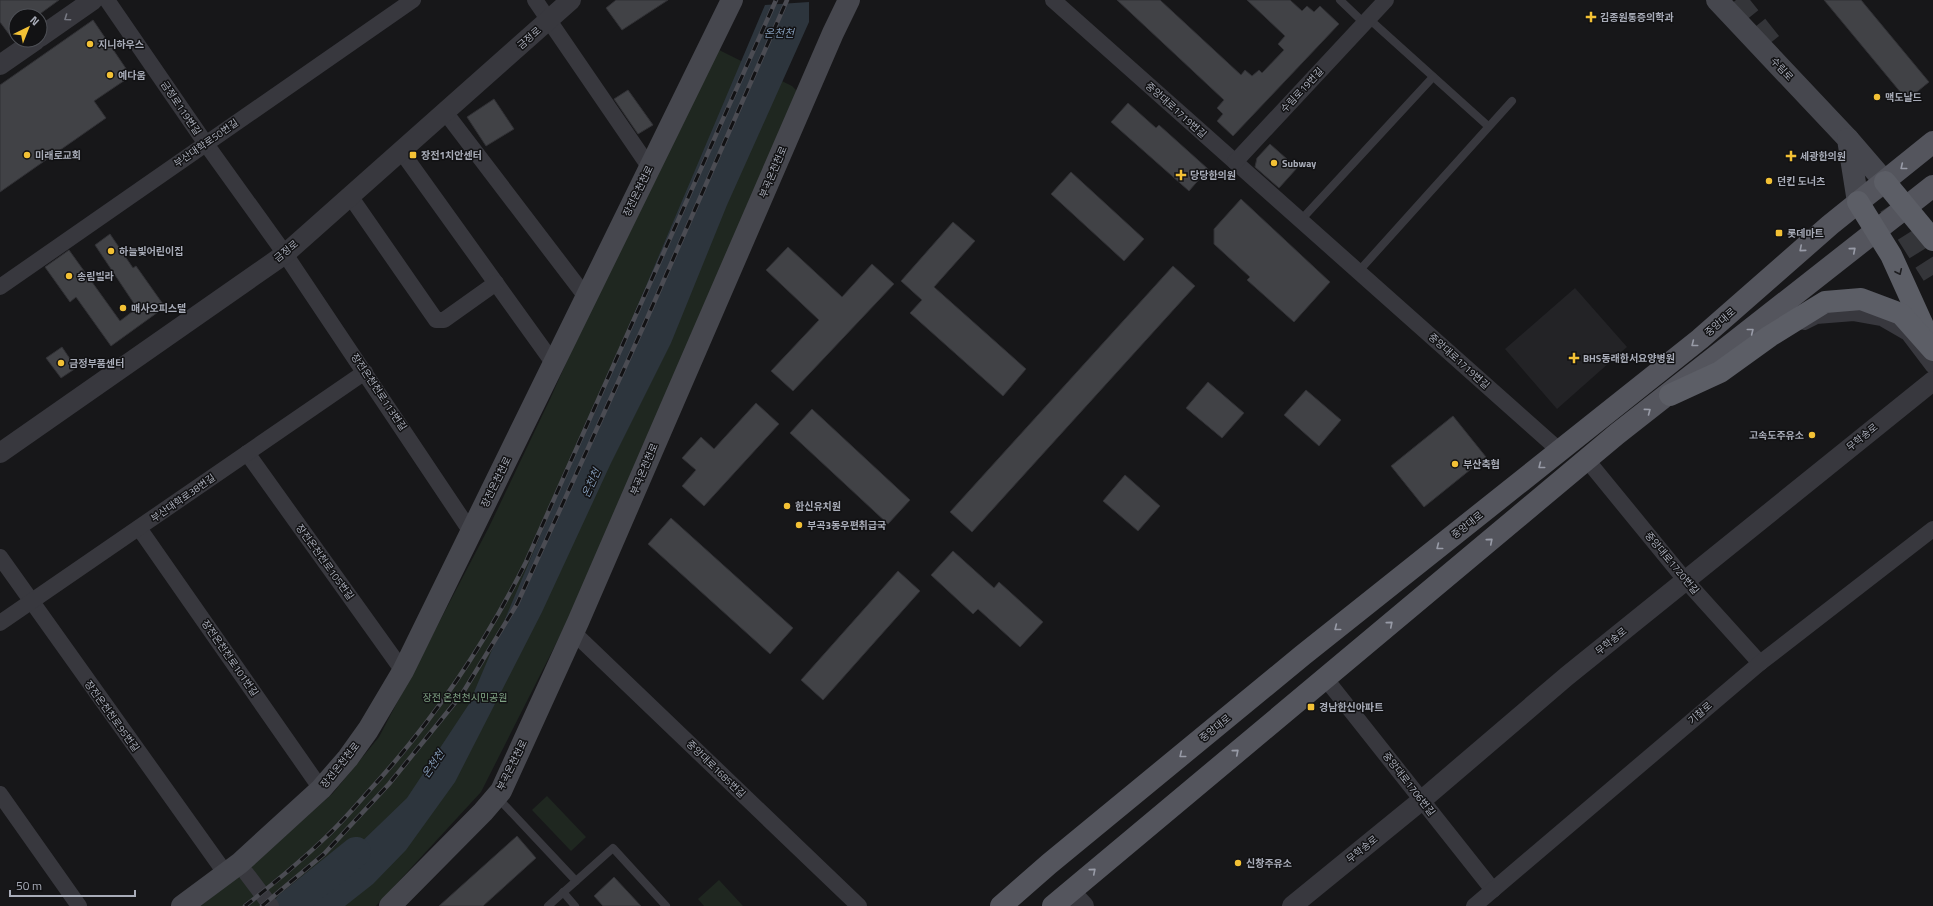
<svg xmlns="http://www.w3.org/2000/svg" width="1933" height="906" viewBox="0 0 1933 906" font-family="'Titillium Web','Noto Sans KR',sans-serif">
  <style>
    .built { fill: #232326 }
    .green { fill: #1f2720 }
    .water { fill: #2d353d }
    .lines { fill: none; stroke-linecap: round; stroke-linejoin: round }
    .river { stroke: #2d353d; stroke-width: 30 }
    .building { fill: #414246; stroke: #313135 }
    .trunk-tunnel { stroke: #343539; stroke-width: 22; stroke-dasharray: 22 11; stroke-linecap: butt }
    .service { stroke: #38383e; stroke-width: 8 }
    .minor { stroke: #38383e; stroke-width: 16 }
    .tertiary { stroke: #38383e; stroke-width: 20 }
    .secondary { stroke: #46474e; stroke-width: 22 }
    .primary { stroke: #54555d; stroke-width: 22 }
    .trunk { stroke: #5c5e66; stroke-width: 22 }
    .rail-casing { stroke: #4b4c53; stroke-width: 4.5 }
    .rail { stroke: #121214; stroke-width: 3; stroke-dasharray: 9; stroke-linecap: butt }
    .oneway { stroke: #767882 }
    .oneway2 { stroke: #989ba7 }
    .oneway3 { stroke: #1d1d20 }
    .poi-dot { fill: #f3c135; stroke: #121214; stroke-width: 1.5 }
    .labels { text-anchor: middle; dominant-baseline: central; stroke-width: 3; stroke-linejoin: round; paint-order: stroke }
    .poi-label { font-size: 10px; font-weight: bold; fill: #a9adb9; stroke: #121214; text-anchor: start }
    .street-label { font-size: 10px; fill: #a9adb9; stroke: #121214 }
    .park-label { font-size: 10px; fill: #80a485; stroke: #121214 }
    .water-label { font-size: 11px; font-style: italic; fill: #8098b4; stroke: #121214 }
  </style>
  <rect width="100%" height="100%" fill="#171719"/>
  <!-- built -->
  <path class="built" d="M 1575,288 L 1627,347 L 1557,409 L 1505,349 Z"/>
  <!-- green -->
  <g class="green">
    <path d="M 717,49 L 792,86 L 801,95 L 573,610 L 481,792 L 376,906 L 200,906 L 256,862 L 333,793 L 379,737 L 489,527 L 551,397 L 616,250 Z"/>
    <path d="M 547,796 L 586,837 L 571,851 L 532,810 Z"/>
    <path d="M 719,880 L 743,906 L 704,906 L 698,899 Z"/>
  </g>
  <!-- water -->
  <path class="water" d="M 809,2 L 809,22 L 727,205 L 671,343 L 611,463 L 542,612 L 455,782 L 406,850 L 373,884 L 345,906 L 295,906 L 407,798 L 469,704 L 765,5 Z"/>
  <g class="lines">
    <!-- river -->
    <path class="river" d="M 289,906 L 356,852"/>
  </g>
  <!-- building -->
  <g class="building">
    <path d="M 0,0 L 59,0 L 37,16 L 16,16 L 16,40 L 14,41 L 0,22 Z"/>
    <path d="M 616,0 L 668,0 L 622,30 L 606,8 Z"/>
    <path d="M 1117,0 L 1160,0 L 1241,75 L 1245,70 L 1252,76 L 1259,70 L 1262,73 L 1284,50 L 1278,44 L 1285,36 L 1247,0 L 1290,0 L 1302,11 L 1307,6 L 1314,12 L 1320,6 L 1339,24 L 1233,136 L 1217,121 L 1223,114 L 1217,108 L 1224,100 Z"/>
    <path d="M 1824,0 L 1861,0 L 1929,82 L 1907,100 Z"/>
    <path d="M 93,20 L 131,76 L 94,101 L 106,118 L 0,192 L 0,85 Z"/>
    <path d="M 628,90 L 653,125 L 638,134 L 614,99 Z"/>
    <path d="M 494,99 L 514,129 L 486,146 L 467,117 Z"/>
    <path d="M 1128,103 L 1156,128 L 1159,125 L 1208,169 L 1189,191 L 1111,122 Z"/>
    <path d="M 1270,144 L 1297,168 L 1279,188 L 1255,167 L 1257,158 Z"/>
    <path d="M 1071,172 L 1144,239 L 1124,261 L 1051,194 Z"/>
    <path d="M 1241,199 L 1330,282 L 1294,322 L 1247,280 L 1250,277 L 1214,244 L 1214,229 Z"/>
    <path d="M 953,222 L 975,241 L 934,287 L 1026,369 L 1003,396 L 910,313 L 922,300 L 901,281 Z"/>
    <path d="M 110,234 L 133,268 L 136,266 L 165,307 L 111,346 L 76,297 L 70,302 L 45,267 L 69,250 L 120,321 L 137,308 L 95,245 Z"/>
    <path d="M 788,247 L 842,297 L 872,264 L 894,284 L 793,391 L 771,371 L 819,320 L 766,270 Z"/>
    <path d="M 1173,266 L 1195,286 L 972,532 L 950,512 Z"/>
    <path d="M 62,347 L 76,368 L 61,378 L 46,358 Z"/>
    <path d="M 1208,382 L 1244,413 L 1222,438 L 1186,408 Z"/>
    <path d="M 1306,390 L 1341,420 L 1319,446 L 1284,415 Z"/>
    <path d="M 756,403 L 779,424 L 704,506 L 682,486 L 696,470 L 682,458 L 701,437 L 714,449 Z"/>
    <path d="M 812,409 L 910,500 L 888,524 L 790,433 Z"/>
    <path d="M 1453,416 L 1486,457 L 1424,507 L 1391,466 Z"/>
    <path d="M 1125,475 L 1160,506 L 1138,531 L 1103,501 Z"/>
    <path d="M 671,518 L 793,628 L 770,654 L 648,544 Z"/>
    <path d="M 953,551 L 994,588 L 999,582 L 1043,622 L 1020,647 L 978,609 L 973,614 L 931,575 Z"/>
    <path d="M 898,571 L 920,591 L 823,700 L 801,680 Z"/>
    <path d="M 517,836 L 536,858 L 483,906 L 439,906 Z"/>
    <path d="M 614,877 L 641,906 L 603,906 L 594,896 Z"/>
  </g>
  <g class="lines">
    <!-- trunk-tunnel -->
    <g class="trunk-tunnel">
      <path d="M 1736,0 L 1777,51"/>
      <path d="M 1872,178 L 1933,275"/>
    </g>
    <!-- service -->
    <g class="service">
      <path d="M 1340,0 L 1364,23"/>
      <path d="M 1368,18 L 1488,126"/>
      <path d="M 1300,221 L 1433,77"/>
      <path d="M 1358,272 L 1512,101"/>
      <path d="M 497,797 L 576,881"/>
      <path d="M 563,892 L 575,906"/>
      <path d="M 548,906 L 613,848 L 666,906"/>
    </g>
    <!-- minor -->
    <g class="minor">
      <path d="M 107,0 L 206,144 L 285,254 L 471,532"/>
      <path d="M 535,0 L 650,168"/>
      <path d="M 1053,0 L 1560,451"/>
      <path d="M 445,112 L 586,297"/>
      <path d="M 401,151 L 554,364"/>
      <path d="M 1235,162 L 1386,0"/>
      <path d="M 350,196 L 436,320 L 444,320 L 496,283"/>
      <path d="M 0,287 L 413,0"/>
      <path d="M 1804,322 L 1816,316 L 1854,313 L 1882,318 L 1908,333 L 1933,366"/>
      <path d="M 247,453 L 403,671"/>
      <path d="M 1587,460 L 1686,581 L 1760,663"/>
      <path d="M 139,528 L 321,789"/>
      <path d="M 0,557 L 226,874"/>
      <path d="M 0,623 L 365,372"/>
      <path d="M 573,632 L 859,906"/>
      <path d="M 1325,678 L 1493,890"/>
      <path d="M 0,794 L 79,906"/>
      <path d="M 246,873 L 271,906"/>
      <path d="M 1474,906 L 1760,663 L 1933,529"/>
    </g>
    <!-- tertiary -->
    <g class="tertiary">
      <path d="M 40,37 L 93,0"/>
      <path d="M 0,65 L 36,40"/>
      <path d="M 0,453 L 285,254 L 571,0"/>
      <path d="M 1070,891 L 1084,906"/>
      <path d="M 1292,906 L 1422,800 L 1567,676 L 1933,381"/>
    </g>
    <!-- secondary -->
    <g class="secondary">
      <path d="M 1717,0 L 1848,139 L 1858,202"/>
      <path d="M 1848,139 L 1885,182"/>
      <path d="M 182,906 L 240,863 L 321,789 L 348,758 L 368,730 L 403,671 L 732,0"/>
      <path d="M 390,906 L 483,812 L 501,791 L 578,622 L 833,33 L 849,0"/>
    </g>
    <!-- primary -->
    <g class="primary">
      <path d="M 1001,906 L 1049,864 L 1303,655 L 1700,339 L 1830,225 L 1933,142"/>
      <path d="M 1053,906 L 1617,434 L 1933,186"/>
    </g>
    <!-- trunk -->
    <g class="trunk">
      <path d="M 1885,182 L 1933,240"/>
      <path d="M 1858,202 L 1891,255 L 1925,330"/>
      <path d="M 1670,395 L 1720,372 L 1770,336 L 1825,302 L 1861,299 L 1901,314 L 1933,350"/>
    </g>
    <!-- rail casing -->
    <g class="rail-casing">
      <g id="rail">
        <path d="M 245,906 C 273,884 300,862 326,837 C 340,824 354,808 367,793 C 431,724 484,646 526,562 L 776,0"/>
        <path d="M 262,906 L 324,854 L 389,784 L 462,694 L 517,604 L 645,323 L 787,0"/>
      </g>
    </g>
    <!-- rail -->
    <use href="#rail" class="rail"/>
  </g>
  <!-- one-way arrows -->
  <defs><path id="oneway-chevron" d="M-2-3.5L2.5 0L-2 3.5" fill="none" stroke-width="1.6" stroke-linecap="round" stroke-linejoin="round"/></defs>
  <use class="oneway" href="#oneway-chevron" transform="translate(67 18) rotate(145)"/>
  <g class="oneway2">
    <use href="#oneway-chevron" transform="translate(1903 167) rotate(141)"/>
    <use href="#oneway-chevron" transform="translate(1802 249) rotate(139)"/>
    <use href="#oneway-chevron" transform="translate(1853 250) rotate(-40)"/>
    <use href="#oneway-chevron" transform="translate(1751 331) rotate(-38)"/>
    <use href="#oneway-chevron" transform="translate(1694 344) rotate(142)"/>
    <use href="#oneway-chevron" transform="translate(1648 411) rotate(-37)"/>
    <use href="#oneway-chevron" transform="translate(1541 466) rotate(142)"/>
    <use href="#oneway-chevron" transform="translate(1490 541) rotate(-40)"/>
    <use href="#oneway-chevron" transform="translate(1439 547) rotate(142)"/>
    <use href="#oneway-chevron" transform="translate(1390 624) rotate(-40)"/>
    <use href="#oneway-chevron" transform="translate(1337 628) rotate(142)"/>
    <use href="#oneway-chevron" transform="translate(1236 752) rotate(-40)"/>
    <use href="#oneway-chevron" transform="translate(1182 755) rotate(141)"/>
    <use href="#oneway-chevron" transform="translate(1093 871) rotate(-40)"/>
  </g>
  <use class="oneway3" href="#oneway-chevron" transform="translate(1899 272) rotate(65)"/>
  <!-- markers -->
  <g class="poi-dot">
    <path d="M1589 11h4v4h4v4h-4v4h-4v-4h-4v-4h4z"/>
    <circle cx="90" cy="44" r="4"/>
    <circle cx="110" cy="75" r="4"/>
    <circle cx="1877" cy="97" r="4"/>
    <circle cx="27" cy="155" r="4"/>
    <rect x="409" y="151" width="8" height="8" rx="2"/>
    <path d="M1789 150h4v4h4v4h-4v4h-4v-4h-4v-4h4z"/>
    <circle cx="1274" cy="163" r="4"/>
    <path d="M1179 169h4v4h4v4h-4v4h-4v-4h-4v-4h4z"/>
    <circle cx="1769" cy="181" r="4"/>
    <rect x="1775" y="229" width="8" height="8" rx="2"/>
    <circle cx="111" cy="251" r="4"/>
    <circle cx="69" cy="276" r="4"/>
    <circle cx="123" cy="308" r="4"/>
    <path d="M1572 352h4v4h4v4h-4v4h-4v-4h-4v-4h4z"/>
    <circle cx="61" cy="363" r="4"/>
    <circle cx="1812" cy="435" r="4"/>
    <circle cx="1455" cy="464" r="4"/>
    <circle cx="787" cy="506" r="4"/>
    <circle cx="799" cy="525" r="4"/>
    <rect x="1307" y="703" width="8" height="8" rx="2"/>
    <circle cx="1238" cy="863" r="4"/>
  </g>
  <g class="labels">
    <!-- poi labels -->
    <g class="poi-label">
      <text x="1600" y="17">김종원통증의학과</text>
      <text x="98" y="44">지니하우스</text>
      <text x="118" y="75">예다움</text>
      <text x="1885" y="97">맥도날드</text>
      <text x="35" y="155">미래로교회</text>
      <text x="421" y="155">장전1치안센터</text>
      <text x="1800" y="156">세광한의원</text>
      <text x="1282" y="163">Subway</text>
      <text x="1190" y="175">당당한의원</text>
      <text x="1777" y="181">던킨 도너츠</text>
      <text x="1787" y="233">롯데마트</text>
      <text x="119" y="251">하늘빛어린이집</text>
      <text x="77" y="276">송림빌라</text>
      <text x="131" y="308">매사오피스텔</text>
      <text x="1583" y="358">BHS동래한서요양병원</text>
      <text x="69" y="363">금정부품센터</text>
      <text x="1804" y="435" text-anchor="end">고속도주유소</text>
      <text x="1463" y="464">부산축협</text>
      <text x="795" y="506">한신유치원</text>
      <text x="807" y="525">부곡3동우편취급국</text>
      <text x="1319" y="707">경남한신아파트</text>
      <text x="1246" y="863">신창주유소</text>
    </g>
    <!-- street labels -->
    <g class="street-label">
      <text transform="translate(529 38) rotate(-41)">금정로</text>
      <text transform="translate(1782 69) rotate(47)">수림로</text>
      <text transform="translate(1302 90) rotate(-47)">수림로19번길</text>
      <text transform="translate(181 108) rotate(56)">금정로119번길</text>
      <text transform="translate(1176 110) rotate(42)">중앙대로1719번길</text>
      <text transform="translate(206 143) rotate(-35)">부산대학로50번길</text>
      <text transform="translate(773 172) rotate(-67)">부곡온천천로</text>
      <text transform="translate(638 191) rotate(-64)">장전온천천로</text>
      <text transform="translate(286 251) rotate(-39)">금정로</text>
      <text transform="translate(1720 322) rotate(-41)">중앙대로</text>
      <text transform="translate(1459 361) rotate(42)">중앙대로1719번길</text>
      <text transform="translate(379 392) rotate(56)">장전온천천로113번길</text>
      <text transform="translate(1862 437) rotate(-39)">무학송로</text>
      <text transform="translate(644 469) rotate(-67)">부곡온천천로</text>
      <text transform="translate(496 482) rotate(-64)">장전온천천로</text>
      <text transform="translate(183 498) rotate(-35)">부산대학로38번길</text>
      <text transform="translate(1467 525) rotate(-38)">중앙대로</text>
      <text transform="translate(325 562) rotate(54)">장전온천천로105번길</text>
      <text transform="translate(1672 563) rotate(50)">중앙대로1720번길</text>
      <text transform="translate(1611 641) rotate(-39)">무학송로</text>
      <text transform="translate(230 658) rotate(55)">장전온천천로101번길</text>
      <text transform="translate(1700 713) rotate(-41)">기찰로</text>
      <text transform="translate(112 716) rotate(54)">장전온천천로95번길</text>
      <text transform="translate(1215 728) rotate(-39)">중앙대로</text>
      <text transform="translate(340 765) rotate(-51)">장전온천천로</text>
      <text transform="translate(512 765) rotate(-64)">부곡온천천로</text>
      <text transform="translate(716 769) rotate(44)">중앙대로1685번길</text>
      <text transform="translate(1409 784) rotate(52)">중앙대로1706번길</text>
      <text transform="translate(1362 849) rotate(-39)">무학송로</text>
    </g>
    <!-- park labels -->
    <g class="park-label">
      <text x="465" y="697">장전 온천천시민공원</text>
    </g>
    <!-- water labels -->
    <g class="water-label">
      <text x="779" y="33">온천천</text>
      <text transform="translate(591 483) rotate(-66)">온천천</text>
      <text transform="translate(433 764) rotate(-56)">온천천</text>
    </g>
  </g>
  <!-- north arrow -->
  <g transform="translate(28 28) rotate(43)"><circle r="19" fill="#121214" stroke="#4e5056"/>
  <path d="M0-3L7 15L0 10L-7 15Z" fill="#f3c135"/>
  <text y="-6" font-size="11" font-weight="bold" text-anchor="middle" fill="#a9adb9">N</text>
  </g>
  <!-- scale -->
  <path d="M10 890v6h125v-6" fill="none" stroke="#a9adb9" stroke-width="2"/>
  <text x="16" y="890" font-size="12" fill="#a9adb9" stroke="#121214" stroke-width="3" paint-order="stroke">50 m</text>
</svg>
